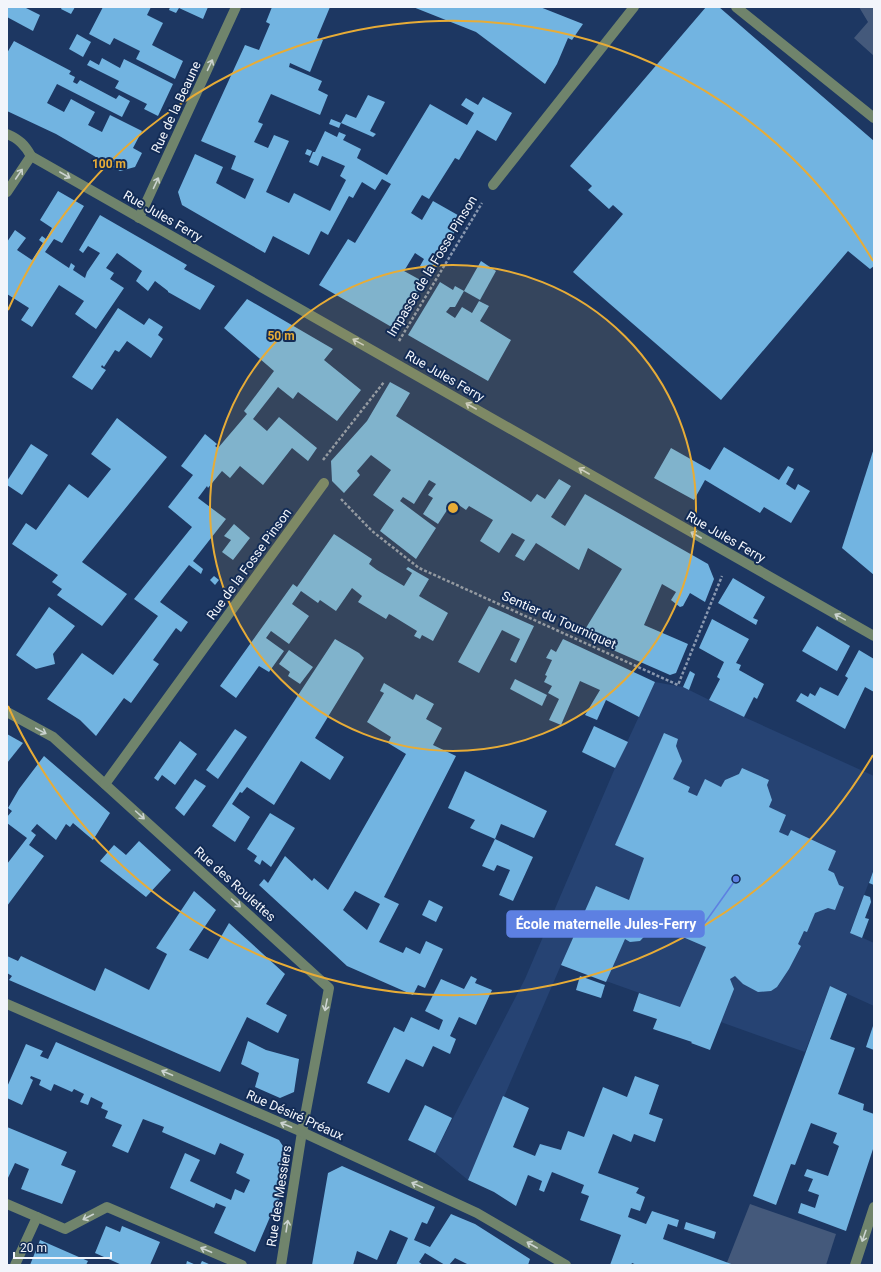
<svg xmlns="http://www.w3.org/2000/svg" width="881" height="1272" viewBox="0 0 881 1272" font-family="Roboto,sans-serif">
  <style>
    .built { fill: #264373 }
    .green { fill: #44597b }
    .building { fill: #72b4e1; fill-rule: evenodd }
    .lines { fill: none; stroke-linecap: round; stroke-linejoin: round }
    .path { stroke: #8998b0; stroke-width: 2.5; stroke-dasharray: 3 2; stroke-linecap: butt }
    .minor { stroke: #70846c; stroke-width: 10 }
    .oneway { stroke: #cbd3d0 }
    .ring { fill: none; stroke: #e7ac37; stroke-width: 2 }
    .labels { text-anchor: middle; dominant-baseline: central; stroke-width: 4; stroke-linejoin: round; paint-order: stroke }
    .street-label { font-size: 13px; fill: #f2f5fb; stroke: #132c56 }
    .centre { fill: #e7ac37; stroke: #132c56; stroke-width: 2 }
    .ring-label { font-size: 12px; text-anchor: middle; font-weight: bold; fill: #e7ac37; stroke: #132c56; stroke-width: 4; stroke-linejoin: round; paint-order: stroke }
    .leader { fill: none; stroke: #5d80e2; stroke-width: 1.5 }
    .callout-dot { fill: #5d80e2; stroke: #132c56; stroke-width: 1.5 }
    .callout { fill: #5d80e2; stroke: #5d80e2; stroke-width: 1.5 }
    .callout-label { font-size: 14px; text-anchor: middle; font-weight: bold; fill: #fff }
  </style>
  <rect width="100%" height="100%" fill="#1d3762"/>
  <!-- built -->
  <path class="built" d="M 655,682 L 683,687 L 744,717 L 874,776 L 874,869 L 850,932 L 874,943 L 874,1006 L 830,986 L 805,1052 L 561,965 L 468,1180 L 435,1153 L 525,979 L 615,768 Z"/>
  <!-- green -->
  <g class="green">
    <path d="M 859,7 L 874,7 L 874,56 L 854,38 L 868,22 Z"/>
    <path d="M 750,1204 L 836,1234 L 826,1265 L 726,1265 Z"/>
  </g>
  <!-- building -->
  <g class="building">
    <path d="M 7,7 L 24,7 L 40,15 L 33,31 L 7,17 Z"/>
    <path d="M 62,7 L 75,7 L 71,14 L 61,9 Z"/>
    <path d="M 103,7 L 151,7 L 147,15 L 163,23 L 152,45 L 183,61 L 175,79 L 136,59 L 140,51 L 114,38 L 110,45 L 89,34 Z"/>
    <path d="M 170,7 L 208,7 L 203,19 L 179,8 L 176,13 L 169,10 Z"/>
    <path d="M 272,7 L 330,7 L 317,38 L 323,40 L 310,72 L 290,63 L 289,67 L 322,81 L 318,90 L 328,95 L 320,115 L 271,94 L 258,122 L 263,124 L 254,142 L 268,148 L 274,135 L 289,141 L 266,192 L 289,203 L 294,193 L 330,211 L 346,180 L 340,176 L 345,166 L 322,156 L 318,166 L 309,162 L 313,152 L 315,152 L 325,131 L 337,137 L 339,132 L 346,135 L 343,140 L 361,149 L 357,158 L 387,175 L 430,104 L 467,125 L 474,113 L 461,105 L 466,98 L 478,105 L 483,97 L 512,113 L 496,141 L 477,130 L 459,160 L 455,158 L 429,199 L 422,195 L 411,213 L 422,220 L 433,201 L 463,218 L 430,273 L 420,266 L 424,259 L 415,253 L 404,271 L 424,282 L 395,329 L 319,285 L 348,239 L 355,243 L 391,184 L 382,179 L 375,190 L 362,182 L 353,198 L 349,196 L 328,235 L 321,231 L 309,255 L 273,236 L 265,253 L 182,205 L 178,192 L 195,154 L 223,167 L 216,183 L 245,199 L 254,179 L 231,169 L 236,156 L 201,141 L 245,45 L 259,50 L 270,24 L 266,22 Z"/>
    <path d="M 413,7 L 540,7 L 583,24 L 572,40 L 568,38 L 557,64 L 545,84 L 476,32 Z"/>
    <path d="M 706,7 L 719,7 L 874,141 L 874,266 L 870,269 L 848,251 L 721,400 L 573,272 L 623,214 L 613,205 L 609,209 L 588,190 L 592,186 L 570,166 Z"/>
    <path d="M 77,34 L 91,42 L 83,57 L 69,49 Z"/>
    <path d="M 14,41 L 71,71 L 69,74 L 75,77 L 73,82 L 77,84 L 80,80 L 116,99 L 119,95 L 130,101 L 122,117 L 57,84 L 47,103 L 64,112 L 71,99 L 95,112 L 88,125 L 102,132 L 110,115 L 142,131 L 133,148 L 142,153 L 135,167 L 120,171 L 56,134 L 7,111 L 7,53 Z"/>
    <path d="M 102,58 L 120,68 L 124,59 L 173,84 L 158,116 L 144,109 L 147,104 L 115,88 L 119,81 L 87,65 L 90,60 L 99,65 Z"/>
    <path d="M 368,95 L 385,102 L 370,131 L 376,134 L 373,137 L 341,123 L 339,128 L 329,124 L 331,119 L 341,123 L 346,114 L 356,118 Z"/>
    <path d="M 307,149 L 312,151 L 310,156 L 305,154 Z"/>
    <path d="M 58,191 L 84,206 L 62,243 L 54,239 L 45,252 L 69,268 L 71,263 L 75,266 L 73,270 L 85,278 L 87,272 L 100,253 L 88,246 L 83,253 L 79,250 L 100,215 L 187,265 L 184,269 L 215,286 L 200,310 L 168,292 L 168,291 L 155,281 L 148,291 L 136,281 L 142,271 L 117,253 L 106,268 L 114,273 L 110,279 L 124,288 L 96,329 L 75,314 L 84,301 L 59,285 L 32,327 L 21,320 L 29,308 L 7,294 L 7,242 L 15,230 L 26,238 L 17,250 L 32,260 L 43,243 L 39,240 L 42,236 L 46,239 L 52,228 L 40,220 Z"/>
    <path d="M 481,261 L 496,271 L 480,300 L 464,291 Z"/>
    <path d="M 440,282 L 453,290 L 455,286 L 464,291 L 455,307 L 450,307 L 446,312 L 455,318 L 462,307 L 472,313 L 479,301 L 489,306 L 480,321 L 511,340 L 488,381 L 408,335 Z"/>
    <path d="M 247,299 L 333,349 L 324,360 L 361,390 L 337,421 L 298,392 L 293,399 L 278,387 L 253,419 L 267,431 L 279,417 L 317,448 L 308,461 L 292,448 L 263,485 L 240,466 L 230,478 L 222,471 L 208,488 L 207,486 L 198,498 L 226,519 L 193,561 L 203,569 L 201,574 L 189,565 L 160,602 L 188,622 L 181,632 L 176,628 L 153,660 L 159,664 L 131,703 L 124,698 L 96,736 L 80,720 L 47,699 L 82,653 L 113,675 L 158,616 L 134,599 L 192,527 L 168,507 L 193,475 L 181,466 L 205,434 L 217,444 L 215,446 L 218,448 L 247,414 L 244,411 L 274,371 L 224,328 Z"/>
    <path d="M 118,308 L 144,325 L 149,318 L 163,327 L 158,335 L 163,339 L 151,358 L 127,341 L 119,352 L 115,350 L 104,367 L 102,365 L 101,367 L 106,370 L 92,390 L 72,377 Z"/>
    <path d="M 390,382 L 410,393 L 396,416 L 531,502 L 537,494 L 545,499 L 559,479 L 571,486 L 551,517 L 565,526 L 585,494 L 708,564 L 714,579 L 705,602 L 690,593 L 683,606 L 680,607 L 671,600 L 676,592 L 662,584 L 644,625 L 688,644 L 676,673 L 670,675 L 581,636 L 622,569 L 588,548 L 579,570 L 536,543 L 524,561 L 515,556 L 525,540 L 512,533 L 499,553 L 480,541 L 493,520 L 469,506 L 466,510 L 453,501 L 438,524 L 423,514 L 433,498 L 428,495 L 436,484 L 429,480 L 414,504 L 403,497 L 400,501 L 436,528 L 416,559 L 380,531 L 394,510 L 373,495 L 391,470 L 371,455 L 357,471 L 360,475 L 344,493 L 332,481 L 331,461 L 367,421 Z"/>
    <path d="M 117,418 L 167,457 L 82,562 L 127,594 L 102,626 L 57,595 L 62,589 L 52,582 L 58,575 L 12,544 L 26,523 L 36,530 L 69,484 L 88,498 L 111,469 L 91,454 Z"/>
    <path d="M 31,444 L 48,455 L 22,495 L 7,485 L 7,481 Z"/>
    <path d="M 724,447 L 779,480 L 788,466 L 794,469 L 786,484 L 795,490 L 798,484 L 810,491 L 791,523 L 764,507 L 760,513 L 705,480 L 694,500 L 654,478 L 671,448 L 710,470 Z"/>
    <path d="M 874,448 L 874,575 L 842,548 Z"/>
    <path d="M 234,524 L 250,538 L 233,560 L 222,552 L 231,540 L 224,536 Z"/>
    <path d="M 334,534 L 372,559 L 369,564 L 377,570 L 404,586 L 412,573 L 406,569 L 408,567 L 429,579 L 419,596 L 448,613 L 433,641 L 422,635 L 420,639 L 414,636 L 417,631 L 391,615 L 389,614 L 386,619 L 358,602 L 362,596 L 352,588 L 336,611 L 320,600 L 318,603 L 301,591 L 292,604 L 309,616 L 289,644 L 271,631 L 266,638 L 284,651 L 269,672 L 259,666 L 236,698 L 220,686 L 293,584 L 297,587 Z"/>
    <path d="M 214,576 L 219,580 L 215,585 L 210,580 Z"/>
    <path d="M 733,578 L 765,597 L 753,618 L 758,620 L 756,625 L 718,603 Z"/>
    <path d="M 489,606 L 534,626 L 516,663 L 510,660 L 520,639 L 502,630 L 479,673 L 458,662 Z"/>
    <path d="M 49,607 L 75,626 L 53,654 L 55,664 L 36,669 L 16,655 Z"/>
    <path d="M 712,619 L 749,639 L 736,663 L 741,665 L 739,670 L 764,684 L 757,699 L 754,697 L 744,717 L 709,700 L 720,679 L 717,677 L 724,662 L 699,648 Z"/>
    <path d="M 817,626 L 850,646 L 837,671 L 802,651 Z"/>
    <path d="M 335,639 L 359,653 L 364,658 L 315,738 L 344,757 L 330,780 L 301,761 L 274,805 L 247,787 L 242,793 L 240,792 L 232,804 L 250,817 L 235,842 L 212,826 Z"/>
    <path d="M 563,639 L 655,682 L 639,717 L 606,700 L 597,720 L 585,715 L 600,690 L 580,681 L 561,725 L 549,720 L 559,699 L 548,693 L 552,686 L 544,682 L 547,676 L 545,675 L 552,660 L 546,658 L 551,649 L 556,652 Z"/>
    <path d="M 289,650 L 313,667 L 300,684 L 288,676 L 290,672 L 279,664 Z"/>
    <path d="M 859,650 L 874,659 L 874,692 L 865,687 L 845,729 L 796,701 L 801,693 L 808,697 L 810,693 L 815,696 L 820,687 L 838,696 L 848,678 L 845,676 Z"/>
    <path d="M 690,671 L 695,674 L 689,690 L 683,687 Z"/>
    <path d="M 515,679 L 547,695 L 542,706 L 510,689 Z"/>
    <path d="M 384,683 L 413,700 L 416,694 L 434,704 L 426,719 L 442,728 L 433,745 L 456,756 L 384,897 L 399,904 L 379,942 L 403,953 L 406,947 L 420,954 L 426,941 L 443,949 L 425,988 L 418,985 L 413,995 L 347,966 L 259,885 L 264,879 L 268,883 L 285,856 L 312,881 L 314,878 L 328,890 L 406,754 L 388,743 L 391,737 L 367,722 L 384,693 L 380,691 ZM 355,891 L 380,904 L 367,930 L 343,910 Z"/>
    <path d="M 594,726 L 628,742 L 615,768 L 582,752 Z"/>
    <path d="M 235,729 L 247,737 L 218,779 L 206,770 Z"/>
    <path d="M 664,733 L 678,739 L 676,746 L 682,761 L 673,779 L 690,787 L 688,792 L 697,796 L 705,779 L 721,787 L 725,780 L 739,774 L 742,768 L 769,780 L 767,785 L 772,800 L 769,807 L 786,815 L 779,832 L 788,836 L 791,830 L 836,851 L 828,870 L 834,873 L 839,885 L 844,887 L 835,910 L 828,908 L 815,913 L 807,932 L 804,931 L 798,944 L 801,946 L 789,969 L 777,987 L 771,991 L 758,992 L 743,984 L 735,976 L 730,979 L 734,989 L 710,1050 L 691,1043 L 692,1042 L 653,1029 L 657,1019 L 633,1011 L 639,993 L 680,1007 L 706,947 L 655,925 L 640,941 L 630,942 L 625,939 L 606,982 L 561,965 L 596,886 L 629,900 L 644,858 L 615,845 Z"/>
    <path d="M 7,734 L 23,743 L 7,763 Z"/>
    <path d="M 180,741 L 197,754 L 175,785 L 162,775 L 158,781 L 154,778 Z"/>
    <path d="M 44,756 L 110,813 L 93,840 L 73,823 L 70,827 L 66,824 L 56,840 L 37,824 L 31,831 L 36,835 L 29,845 L 44,856 L 7,906 L 7,864 L 27,838 L 7,823 L 7,817 L 12,811 L 8,808 L 19,789 Z"/>
    <path d="M 465,771 L 547,811 L 534,838 L 501,824 L 495,839 L 470,828 L 475,820 L 448,808 Z"/>
    <path d="M 195,779 L 206,786 L 184,816 L 175,808 Z"/>
    <path d="M 270,813 L 295,828 L 271,867 L 262,860 L 260,865 L 254,861 L 257,856 L 247,849 Z"/>
    <path d="M 495,839 L 533,857 L 513,901 L 499,895 L 510,870 L 497,865 L 494,871 L 482,866 Z"/>
    <path d="M 139,841 L 171,870 L 146,897 L 100,861 L 114,845 L 126,855 Z"/>
    <path d="M 874,869 L 874,885 L 869,883 Z"/>
    <path d="M 194,891 L 216,910 L 189,950 L 208,959 L 229,923 L 285,974 L 266,1004 L 287,1015 L 278,1033 L 247,1017 L 220,1072 L 9,980 L 12,976 L 7,973 L 7,956 L 18,961 L 21,956 L 95,991 L 105,968 L 149,990 L 167,954 L 156,948 Z"/>
    <path d="M 864,895 L 870,897 L 871,902 L 865,918 L 869,919 L 862,938 L 850,933 Z"/>
    <path d="M 429,900 L 443,907 L 436,922 L 422,915 Z"/>
    <path d="M 471,976 L 477,979 L 475,983 L 492,990 L 476,1025 L 459,1017 L 450,1036 L 456,1039 L 450,1054 L 433,1046 L 423,1067 L 406,1059 L 389,1093 L 367,1083 L 394,1027 L 404,1032 L 411,1017 L 439,1030 L 443,1020 L 425,1011 L 441,979 L 464,989 Z"/>
    <path d="M 580,976 L 605,985 L 601,998 L 576,990 Z"/>
    <path d="M 830,986 L 847,994 L 830,1039 L 855,1048 L 838,1094 L 864,1104 L 863,1110 L 874,1114 L 874,1146 L 846,1231 L 798,1213 L 801,1203 L 815,1208 L 819,1195 L 808,1191 L 813,1179 L 804,1176 L 807,1169 L 828,1176 L 839,1146 L 833,1143 L 837,1133 L 811,1123 L 795,1165 L 791,1164 L 776,1205 L 753,1196 Z"/>
    <path d="M 874,1023 L 874,1050 L 866,1047 Z"/>
    <path d="M 248,1041 L 266,1050 L 299,1059 L 294,1092 L 280,1098 L 255,1087 L 259,1073 L 241,1064 Z"/>
    <path d="M 56,1042 L 279,1140 L 288,1154 L 277,1211 L 273,1210 L 255,1252 L 214,1233 L 226,1207 L 216,1203 L 214,1208 L 170,1188 L 185,1153 L 200,1160 L 190,1181 L 231,1200 L 235,1189 L 244,1193 L 250,1180 L 236,1173 L 244,1154 L 220,1143 L 215,1155 L 162,1132 L 164,1127 L 143,1119 L 128,1153 L 112,1146 L 122,1125 L 105,1118 L 108,1111 L 101,1108 L 103,1103 L 91,1097 L 88,1105 L 80,1102 L 84,1094 L 74,1089 L 72,1092 L 54,1084 L 51,1091 L 39,1085 L 41,1080 L 31,1076 L 30,1078 L 33,1080 L 22,1105 L 7,1098 L 7,1087 L 26,1044 L 43,1051 L 40,1056 L 48,1059 Z"/>
    <path d="M 635,1076 L 659,1085 L 649,1114 L 663,1119 L 655,1142 L 634,1134 L 631,1142 L 613,1134 L 598,1173 L 639,1188 L 636,1193 L 645,1197 L 640,1211 L 631,1208 L 628,1217 L 646,1224 L 652,1211 L 679,1220 L 677,1227 L 668,1224 L 663,1239 L 734,1265 L 637,1265 L 632,1263 L 631,1265 L 610,1265 L 621,1235 L 580,1220 L 589,1196 L 581,1193 L 584,1185 L 552,1172 L 544,1192 L 539,1190 L 542,1181 L 528,1175 L 516,1206 L 494,1192 L 468,1180 L 503,1096 L 529,1108 L 513,1147 L 535,1156 L 540,1144 L 561,1150 L 568,1131 L 584,1137 L 603,1087 L 627,1097 Z"/>
    <path d="M 425,1105 L 452,1118 L 435,1153 L 408,1140 Z"/>
    <path d="M 7,1127 L 67,1152 L 61,1165 L 76,1171 L 62,1204 L 21,1189 L 29,1169 L 15,1163 L 7,1180 Z"/>
    <path d="M 342,1166 L 435,1207 L 427,1224 L 422,1222 L 414,1240 L 430,1247 L 451,1214 L 475,1224 L 530,1259 L 528,1265 L 469,1265 L 455,1258 L 449,1265 L 445,1265 L 425,1253 L 419,1262 L 423,1265 L 396,1265 L 408,1238 L 390,1230 L 377,1260 L 357,1251 L 353,1265 L 312,1265 L 328,1173 Z"/>
    <path d="M 686,1222 L 716,1232 L 714,1239 L 684,1229 Z"/>
    <path d="M 106,1226 L 120,1232 L 122,1226 L 160,1242 L 150,1265 L 122,1265 L 95,1253 Z"/>
    <path d="M 40,1240 L 88,1261 L 86,1265 L 30,1265 Z"/>
    <path d="M 187,1261 L 196,1265 L 186,1265 Z"/>
    <path d="M 202,1261 L 211,1265 L 200,1265 Z"/>
  </g>
  <g class="lines">
    <!-- path -->
    <g class="path">
      <path d="M 399,341 L 482,203"/>
      <path d="M 323,460 L 384,382"/>
      <path d="M 341,499 L 372,531 L 419,568 L 678,685 L 722,576"/>
    </g>
    <!-- minor -->
    <g class="minor">
      <path d="M 736,7 L 874,118"/>
      <path d="M 7,134 C 19,139 25,145 31,156 L 874,636"/>
      <path d="M 493,185 L 634,7"/>
      <path d="M 7,192 L 31,156"/>
      <path d="M 139,218 L 236,7"/>
      <path d="M 7,712 L 53,737 L 329,988 L 302,1132 L 281,1265"/>
      <path d="M 105,784 L 324,483"/>
      <path d="M 7,1004 L 302,1132 L 477,1213 L 566,1265"/>
      <path d="M 7,1204 L 65,1229 L 107,1207 L 242,1265"/>
      <path d="M 15,1265 L 37,1217"/>
      <path d="M 855,1265 L 874,1207"/>
    </g>
  </g>
  <!-- one-way arrows -->
  <defs><path id="oneway-shaft" d="M-6 0H5M1.5-3L5.5 0L1.5 3" fill="none" stroke-width="1.6" stroke-linecap="round" stroke-linejoin="round"/></defs>
  <g class="oneway">
    <use href="#oneway-shaft" transform="translate(210 65) rotate(-65)"/>
    <use href="#oneway-shaft" transform="translate(19 174) rotate(-56)"/>
    <use href="#oneway-shaft" transform="translate(65 175) rotate(30)"/>
    <use href="#oneway-shaft" transform="translate(156 183) rotate(-65)"/>
    <use href="#oneway-shaft" transform="translate(358 342) rotate(-151)"/>
    <use href="#oneway-shaft" transform="translate(471 406) rotate(-150)"/>
    <use href="#oneway-shaft" transform="translate(584 471) rotate(-150)"/>
    <use href="#oneway-shaft" transform="translate(696 535) rotate(-150)"/>
    <use href="#oneway-shaft" transform="translate(840 617) rotate(-151)"/>
    <use href="#oneway-shaft" transform="translate(41 731) rotate(28)"/>
    <use href="#oneway-shaft" transform="translate(140 815) rotate(42)"/>
    <use href="#oneway-shaft" transform="translate(236 903) rotate(42)"/>
    <use href="#oneway-shaft" transform="translate(326 1005) rotate(101)"/>
    <use href="#oneway-shaft" transform="translate(167 1073) rotate(-157)"/>
    <use href="#oneway-shaft" transform="translate(286 1125) rotate(-157)"/>
    <use href="#oneway-shaft" transform="translate(417 1185) rotate(-155)"/>
    <use href="#oneway-shaft" transform="translate(88 1217) rotate(153)"/>
    <use href="#oneway-shaft" transform="translate(287 1226) rotate(-81)"/>
    <use href="#oneway-shaft" transform="translate(864 1236) rotate(109)"/>
    <use href="#oneway-shaft" transform="translate(532 1245) rotate(-150)"/>
    <use href="#oneway-shaft" transform="translate(206 1250) rotate(-157)"/>
  </g>
  <!-- distance rings -->
  <circle cx="453" cy="508" r="243" fill="#e7ac37" fill-opacity=".12"/>
  <g class="ring">
    <circle cx="453" cy="508" r="243"/>
    <path d="M873 755A487 487 0 0 1 8 706M8 310A487 487 0 0 1 873 261"/>
  </g>
  <g class="labels">
    <!-- street labels -->
    <g class="street-label">
      <text transform="translate(176 107) rotate(-65)">Rue de la Beaune</text>
      <text transform="translate(163 216) rotate(30)">Rue Jules Ferry</text>
      <text transform="translate(432 266) rotate(-59)">Impasse de la Fosse Pinson</text>
      <text transform="translate(445 376) rotate(30)">Rue Jules Ferry</text>
      <text transform="translate(726 537) rotate(30)">Rue Jules Ferry</text>
      <text transform="translate(249 564) rotate(-54)">Rue de la Fosse Pinson</text>
      <text transform="translate(559 620) rotate(24)">Sentier du Tourniquet</text>
      <text transform="translate(235 884) rotate(42)">Rue des Roulettes</text>
      <text transform="translate(295 1115) rotate(24)">Rue Désiré Préaux</text>
      <text transform="translate(279 1196) rotate(-81)">Rue des Messiers</text>
    </g>
  </g>
  <circle cx="453" cy="508" r="6" class="centre"/>
  <g class="ring-label">
    <text x="109" y="168">100 m</text>
    <text x="281" y="340">50 m</text>
  </g>
  <!-- callouts -->
  <path class="leader" d="M736 879L704 924"/>
  <circle class="callout-dot" cx="736" cy="879" r="4"/>
  <rect class="callout" x="507" y="911" width="197" height="26" rx="4"/>
  <g class="callout-label">
    <text x="606" y="929">École maternelle Jules-Ferry</text>
  </g>
  <!-- border -->
  <rect width="881" height="1272" fill="none" stroke="#f2f5fb" stroke-width="16"/>
  <!-- scale -->
  <path d="M14 1252v6h97v-6" fill="none" stroke="#f2f5fb" stroke-width="2"/>
  <text x="20" y="1252" font-size="12" fill="#f2f5fb" stroke="#132c56" stroke-width="3" paint-order="stroke">20 m</text>
</svg>
